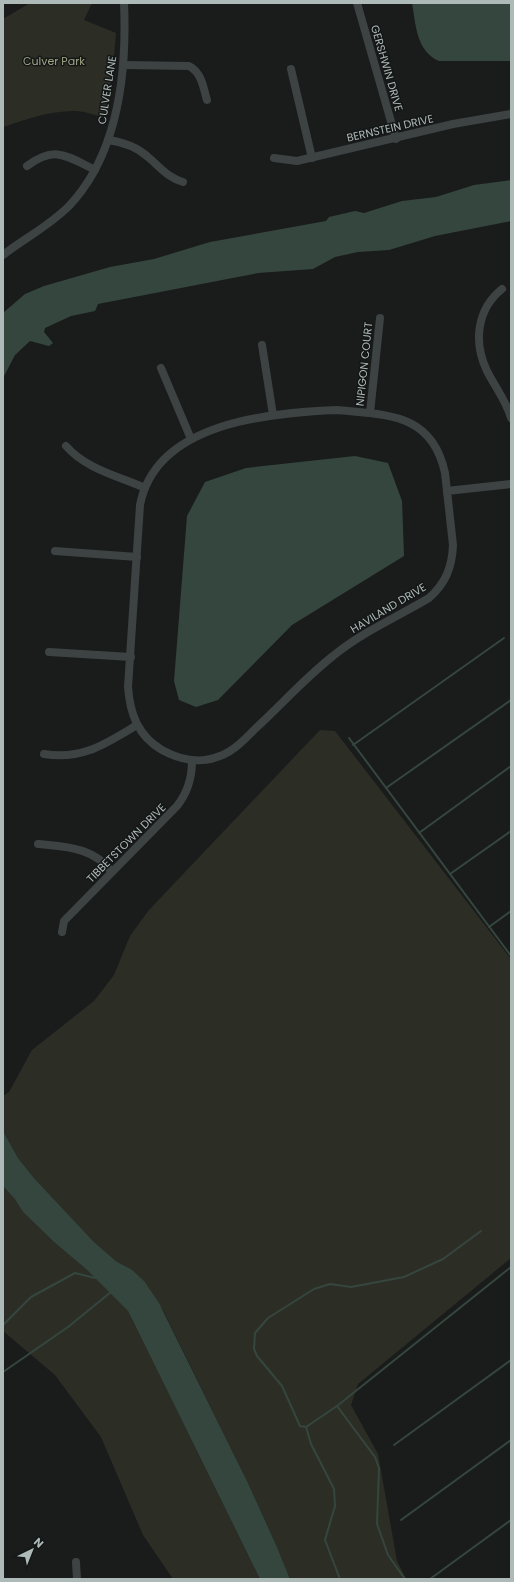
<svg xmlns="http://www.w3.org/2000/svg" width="514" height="1582" viewBox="0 0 514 1582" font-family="Poppins,sans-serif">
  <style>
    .green { fill: #2c2e26 }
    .water { fill: #35463e }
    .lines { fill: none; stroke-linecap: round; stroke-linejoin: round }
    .stream { stroke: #35463e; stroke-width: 2 }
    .minor { stroke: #3d4242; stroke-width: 8 }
    .labels { text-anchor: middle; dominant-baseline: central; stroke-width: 3; stroke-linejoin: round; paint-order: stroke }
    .park-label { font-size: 11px; fill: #a0a485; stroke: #151717 }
    .street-label { font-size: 11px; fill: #adbab7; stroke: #151717 }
  </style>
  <rect width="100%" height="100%" fill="#1a1c1c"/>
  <!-- green -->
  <g class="green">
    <path d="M 30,3 L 92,3 L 84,20 L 116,33 L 113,66 L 105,118 C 96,115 86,112 77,111 C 52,110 26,119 3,127 L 3,19 Z"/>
    <path d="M 320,730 L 335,731 L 511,959 L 511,1258 L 358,1384 L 351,1405 L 378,1454 L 397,1561 L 406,1579 L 290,1579 L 277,1547 L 248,1483 L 163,1310 L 131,1269 L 117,1262 L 94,1242 L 34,1178 L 18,1158 L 3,1131 L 3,1096 L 9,1092 L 32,1050 L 94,1001 L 114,975 L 130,936 L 149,910 Z"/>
    <path d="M 3,1186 L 16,1199 L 23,1212 L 54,1242 L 87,1270 L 128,1311 L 260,1579 L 173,1579 L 143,1535 L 101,1437 L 55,1375 L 3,1331 Z"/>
  </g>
  <!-- water -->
  <g class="water">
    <path d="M 412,3 L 511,3 L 511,61 L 439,61 C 416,51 416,25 412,3 Z"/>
    <path d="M 511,180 L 511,221 L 435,236 L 389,250 L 358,252 L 335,257 L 313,269 L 258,273 L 98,304 L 95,311 L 71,316 L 45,328 L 44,332 L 53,343 L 49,346 L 30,341 L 15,355 L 3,378 L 3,313 L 25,294 L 44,286 L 110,267 L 154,259 L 210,242 L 326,221 L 329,217 L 355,211 L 364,213 L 402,201 L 436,197 L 474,185 Z"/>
    <path d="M 355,456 L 388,463 L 402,501 L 404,556 L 292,625 L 218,700 L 196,707 L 179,700 L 174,681 L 187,516 L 205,482 L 246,468 Z"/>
    <path d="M 3,1131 L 18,1158 L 34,1178 L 94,1242 L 117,1262 L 131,1269 L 144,1281 L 159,1303 L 248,1483 L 277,1547 L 290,1579 L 260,1579 L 128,1311 L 87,1270 L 54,1242 L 23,1212 L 15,1199 L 3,1186 Z"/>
  </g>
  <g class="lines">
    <!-- stream -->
    <g class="stream">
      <path d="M 349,738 L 511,956"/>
      <path d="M 353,745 L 504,638"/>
      <path d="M 386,788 L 511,700"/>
      <path d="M 419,833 L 511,766"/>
      <path d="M 450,874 L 511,831"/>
      <path d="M 489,927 L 511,911"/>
      <path d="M 481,1231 L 443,1259 L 404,1277 L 351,1287 L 330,1284 L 314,1289 L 268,1318 L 255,1333 L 254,1349 L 257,1356 L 282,1386 L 300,1426 L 306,1427 L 337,1406 L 511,1267"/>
      <path d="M 3,1325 L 31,1297 L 75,1273 L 95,1278"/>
      <path d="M 3,1372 L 68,1327 L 111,1292"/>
      <path d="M 337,1406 L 375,1457 L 379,1468 L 377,1524 L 388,1555 L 405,1579"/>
      <path d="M 306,1427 L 311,1444 L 334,1489 L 335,1506 L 325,1540 L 340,1579"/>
      <path d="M 394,1445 L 511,1360"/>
      <path d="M 401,1520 L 511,1440"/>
      <path d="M 430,1579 L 511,1520"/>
    </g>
    <!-- minor -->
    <g class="minor">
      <path d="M 357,3 L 396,139"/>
      <path d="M 123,65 L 189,66 C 202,73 203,87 207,100"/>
      <path d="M 291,69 L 312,158"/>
      <path d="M 108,140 C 123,142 137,147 148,157 C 160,167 168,178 183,182"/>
      <path d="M 274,158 L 297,161 L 453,124 L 511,114"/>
      <path d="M 27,166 C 55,145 67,156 95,170"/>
      <path d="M 3,255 C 25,238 49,226 69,206 C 119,153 127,72 124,3"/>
      <path d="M 502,289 C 477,309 473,342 487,371 C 495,387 506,400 511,418"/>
      <path d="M 262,345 L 273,415"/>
      <path d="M 161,368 L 191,439"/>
      <path d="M 337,410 C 388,415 432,413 445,473 L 453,545 C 452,567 446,583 429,598 C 397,617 362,632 333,656 C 305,678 282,704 256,728 C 245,739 234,751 220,756 C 201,764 180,760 162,750 C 138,736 130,714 128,687 L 140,505 C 156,422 269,413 337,410 Z"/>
      <path d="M 370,413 L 380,318"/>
      <path d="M 66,446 C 86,469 118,476 145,488"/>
      <path d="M 447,491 L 511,484"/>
      <path d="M 55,551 L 137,557"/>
      <path d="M 49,652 L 131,657"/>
      <path d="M 44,754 C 83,760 105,744 137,725"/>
      <path d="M 38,844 C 67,847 93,847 112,872"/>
      <path d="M 62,932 L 64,921 L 177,806 C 188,792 192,778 192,761"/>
      <path d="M 76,1562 L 77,1579"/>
    </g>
  </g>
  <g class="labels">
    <!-- park labels -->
    <g class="park-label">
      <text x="54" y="61">Culver Park</text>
    </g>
    <!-- street labels -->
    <g class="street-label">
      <text transform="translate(387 68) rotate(74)">GERSHWIN DRIVE</text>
      <text transform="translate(107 90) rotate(-81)">CULVER LANE</text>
      <text transform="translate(390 128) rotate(-13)">BERNSTEIN DRIVE</text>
      <text transform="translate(364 364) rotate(-84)">NIPIGON COURT</text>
      <text transform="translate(388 608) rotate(-31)">HAVILAND DRIVE</text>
      <text transform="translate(126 843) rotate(-45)">TIBBETSTOWN DRIVE</text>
    </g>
  </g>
  <!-- border -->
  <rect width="514" height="1582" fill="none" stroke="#adbab7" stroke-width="8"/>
  <!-- north arrow -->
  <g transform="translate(32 1550) rotate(43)" stroke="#151717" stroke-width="3" paint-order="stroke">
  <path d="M0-3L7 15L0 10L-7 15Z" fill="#adbab7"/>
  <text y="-6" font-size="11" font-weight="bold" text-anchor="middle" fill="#adbab7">N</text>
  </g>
</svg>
